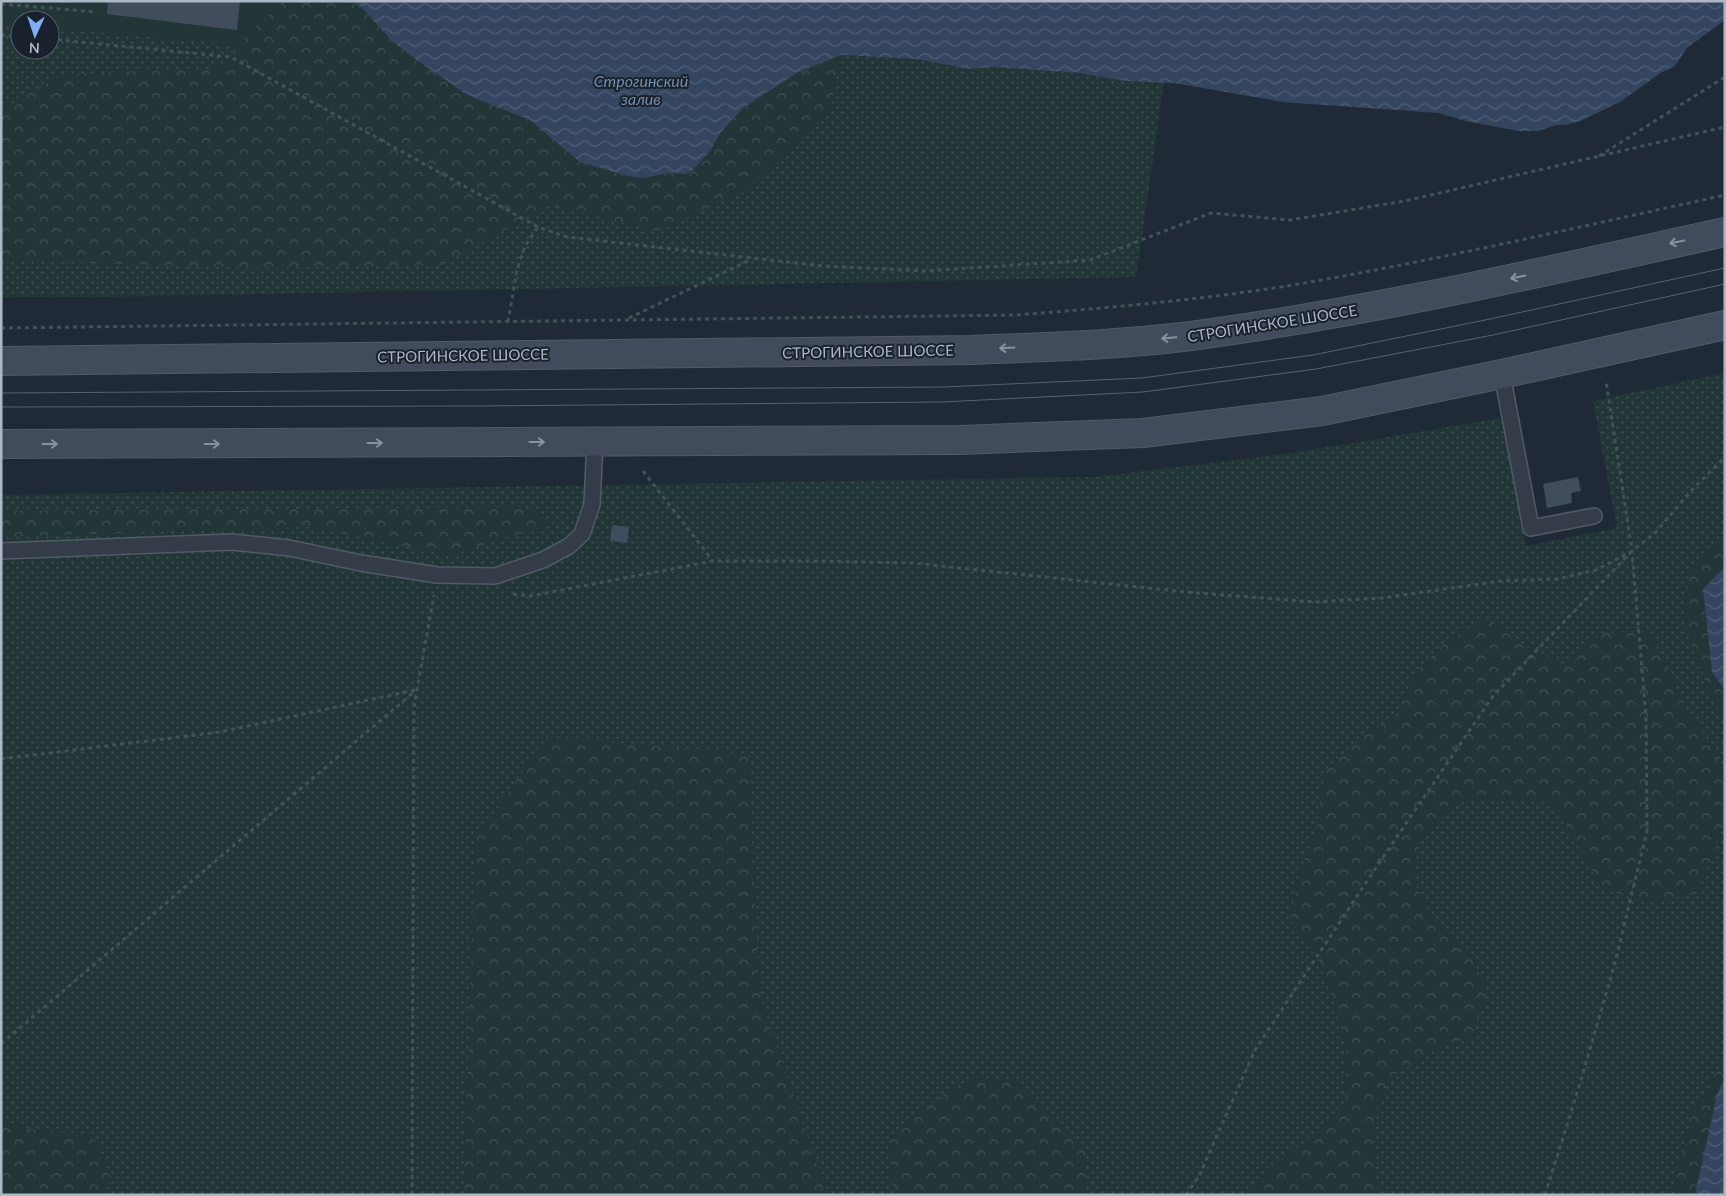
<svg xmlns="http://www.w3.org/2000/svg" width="1726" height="1196" viewBox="0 0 1726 1196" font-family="Lato,sans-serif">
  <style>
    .grass { fill: url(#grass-dots); fill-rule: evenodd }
    .forest { fill: url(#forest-crowns) }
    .pitch { fill: #223638 }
    .water { fill: url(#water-waves) }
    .building { fill: #414d5c }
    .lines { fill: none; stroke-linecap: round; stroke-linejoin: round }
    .lane-casing { stroke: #515a66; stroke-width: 18 }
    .secondary-casing { stroke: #515a66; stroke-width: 30 }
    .path { stroke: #405356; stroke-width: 3; stroke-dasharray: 4 4; stroke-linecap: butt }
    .lane { stroke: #343c48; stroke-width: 15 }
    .secondary { stroke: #424b5b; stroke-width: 28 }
    .tram { stroke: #56606f; stroke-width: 1 }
    .oneway { stroke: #8891a0 }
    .labels { text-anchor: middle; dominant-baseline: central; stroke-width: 4; stroke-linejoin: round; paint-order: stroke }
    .street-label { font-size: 15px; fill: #aeb7c5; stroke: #19212c }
    .water-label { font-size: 16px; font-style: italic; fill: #768ead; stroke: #19212c }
  </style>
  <defs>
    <pattern id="grass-dots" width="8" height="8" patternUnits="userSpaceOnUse" patternTransform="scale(1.25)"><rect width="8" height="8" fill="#223638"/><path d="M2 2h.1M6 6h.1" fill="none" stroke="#405153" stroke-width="1.8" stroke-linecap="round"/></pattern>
    <pattern id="forest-crowns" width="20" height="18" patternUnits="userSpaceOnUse" patternTransform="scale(1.25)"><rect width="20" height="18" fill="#223638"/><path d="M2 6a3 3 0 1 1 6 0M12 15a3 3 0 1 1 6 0" fill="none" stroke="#405153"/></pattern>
    <pattern id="water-waves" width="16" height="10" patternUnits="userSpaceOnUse" patternTransform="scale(1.25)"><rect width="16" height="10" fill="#34465f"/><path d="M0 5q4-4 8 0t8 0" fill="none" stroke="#4f5e74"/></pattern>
  </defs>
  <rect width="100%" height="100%" fill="#202a37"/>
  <!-- grass -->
  <g class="grass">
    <path d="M 1,1 L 356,1 L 407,53 L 467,95 L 757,98 L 797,73 L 841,55 L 917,59 L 968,69 L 995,67 L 1078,73 L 1125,81 L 1164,82 L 1136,277 L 101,297 L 1,297 ZM 20,20 L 50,20 L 50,50 L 20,50 Z"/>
    <path d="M 1725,373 L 1725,536 L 1703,553 L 1686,601 L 1685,616 L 1688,633 L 1715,703 L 1725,717 L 1725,777 L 1718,753 L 1690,717 L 1649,632 L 1602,633 L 1565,666 L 1522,645 L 1486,617 L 1446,642 L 1417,671 L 1398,713 L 1357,740 L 1322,774 L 1318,827 L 1300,871 L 1290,919 L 1318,960 L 1336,1007 L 1347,1055 L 1345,1102 L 1316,1138 L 1275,1160 L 1246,1195 L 1084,1195 L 1086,1148 L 1049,1120 L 1020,1081 L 890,1140 L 893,1195 L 827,1195 L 759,993 L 748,755 L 475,841 L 464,1195 L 102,1195 L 111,1177 L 93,1135 L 30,1129 L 1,1120 L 1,495 L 1095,477 L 1293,453 L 1502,418 L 1526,546 L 1617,528 L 1593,401 Z"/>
    <path d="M 1503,799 L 1553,803 L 1602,888 L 1717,845 L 1725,819 L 1725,1060 L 1712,1079 L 1706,1095 L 1689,1113 L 1690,1131 L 1684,1143 L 1678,1164 L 1674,1179 L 1675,1195 L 1380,1195 L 1374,1170 L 1372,1124 L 1389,1080 L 1427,1053 L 1472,1036 L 1470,952 L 1434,923 L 1413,881 L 1420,836 L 1454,802 Z"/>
  </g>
  <!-- forest -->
  <g class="forest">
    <path d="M 101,1 L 356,1 L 391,40 L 407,53 L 467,95 L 530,120 L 580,162 L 628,176 L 644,178 L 668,173 L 686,174 L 710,151 L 721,132 L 743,108 L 797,73 L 841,55 L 831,106 L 744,192 L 658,231 L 549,205 L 442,265 L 251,268 L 1,260 L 1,110 L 63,74 L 207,69 L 231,57 L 235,46 Z"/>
    <path d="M 524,507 L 555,523 L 449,555 L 309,527 L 1,537 L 1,511 Z"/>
    <path d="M 1725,536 L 1725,566 L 1703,589 L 1712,672 L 1725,690 L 1725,717 C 1712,704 1706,683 1700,666 C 1696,655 1691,644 1688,633 C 1683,613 1685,584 1695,565 C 1701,552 1713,543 1725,536 Z"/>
    <path d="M 1486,617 L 1522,645 L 1565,666 L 1602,633 L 1649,632 L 1690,717 L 1718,753 L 1725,777 L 1725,819 L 1717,845 L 1696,894 L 1648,903 L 1602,888 L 1553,803 L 1503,799 L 1454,802 L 1420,836 L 1414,881 L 1434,923 L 1470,952 L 1488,993 L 1472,1036 L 1427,1053 L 1389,1080 L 1372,1124 L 1374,1170 L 1380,1195 L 1246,1195 L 1275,1160 L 1316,1138 L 1345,1102 L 1347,1055 L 1336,1007 L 1318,960 L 1290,919 L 1300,871 L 1318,827 L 1322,774 L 1357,740 L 1398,713 L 1417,671 L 1446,642 Z"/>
    <path d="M 547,737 L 748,754 L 759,993 L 827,1195 L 464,1195 L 475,841 Z"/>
    <path d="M 1725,1060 L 1725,1078 L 1717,1094 L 1695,1195 L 1675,1195 L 1674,1179 L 1678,1164 L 1684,1143 L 1690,1131 L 1689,1113 L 1706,1095 L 1712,1079 Z"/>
    <path d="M 973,1077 L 1020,1081 L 1049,1120 L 1086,1148 L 1084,1195 L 893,1195 L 890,1140 L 927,1106 Z"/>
    <path d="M 1,1120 L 30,1129 L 93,1135 L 111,1177 L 102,1195 L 1,1195 Z"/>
  </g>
  <!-- pitch -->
  <path class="pitch" d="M 1,1 L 284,1 L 236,45 L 50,28 L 50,20 L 20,20 L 20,25 L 1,23 Z"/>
  <!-- water -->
  <g class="water">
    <path d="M 356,1 L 1725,1 L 1725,20 L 1687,48 L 1674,67 L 1662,72 L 1620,102 L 1580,121 L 1566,125 L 1556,125 L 1538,131 L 1519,131 L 1465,121 L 1439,113 L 1283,102 L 1174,83 L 1125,81 L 1078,73 L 995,67 L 968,69 L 917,59 L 841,55 L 797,73 L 743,108 L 721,132 L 710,151 L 692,171 L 686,174 L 668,173 L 644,178 L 628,176 L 580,162 L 530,120 L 467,95 L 407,53 L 391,40 Z"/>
    <path d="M 1725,566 L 1725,690 L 1712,672 L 1703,589 Z"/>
    <path d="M 1725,1078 L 1725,1195 L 1695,1195 L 1717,1094 Z"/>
  </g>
  <!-- building -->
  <g class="building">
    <path d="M 108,1 L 240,1 L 237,30 L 107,14 Z"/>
    <path d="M 1578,477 L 1581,491 L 1571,493 L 1572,503 L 1547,508 L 1543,484 Z"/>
    <path d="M 612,525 L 629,527 L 627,543 L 610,541 Z"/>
  </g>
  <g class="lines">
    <!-- lane casing -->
    <g class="lane-casing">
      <g id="lane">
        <path d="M 1502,374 L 1531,528 L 1594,516"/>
        <path d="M 1,551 L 232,542 L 289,548 L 361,563 L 437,575 L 495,576 L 543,560 L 569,546 L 582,534 L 592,504 L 595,442"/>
      </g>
    </g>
    <!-- secondary casing -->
    <g class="secondary-casing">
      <g id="secondary">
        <path d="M 1,361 L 973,350 C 1045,347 1119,345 1191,336 C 1371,312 1547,271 1725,232"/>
        <path d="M 1,444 L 960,440 L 1143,433 L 1322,411 L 1502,374 L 1725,325"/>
      </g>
    </g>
    <!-- path -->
    <g class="path">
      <path d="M 1,4 L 97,12"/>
      <path d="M 1,35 L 20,37"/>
      <path d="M 50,39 L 231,57 L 538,227 L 567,237 L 823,266 L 926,271 L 1090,260 L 1211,213 L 1290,220 L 1405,201 L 1725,127"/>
      <path d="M 1599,156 L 1725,77"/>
      <path d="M 629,318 L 752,259"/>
      <path d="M 508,322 L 517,270 L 525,246 L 538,227"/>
      <path d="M 1,328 L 1016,315 C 1107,308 1198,300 1287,286 C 1434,261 1579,227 1725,195"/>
      <path d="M 643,471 L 713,561"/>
      <path d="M 513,594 L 530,596 L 713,561 L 806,561 L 913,563 L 1185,592 L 1314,602 L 1382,598 L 1501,581 L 1558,579 L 1596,570 L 1632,551 L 1655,533 L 1690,492 L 1725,457"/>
      <path d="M 1,759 L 220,732 L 415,690"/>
      <path d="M 1,1044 L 415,691"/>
      <path d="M 412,1195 L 414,706 L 434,595"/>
      <path d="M 1186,1195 L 1199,1176 L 1255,1050 L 1377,866 L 1493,696 L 1630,553"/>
      <path d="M 1545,1195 L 1581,1080 L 1615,963 L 1647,831 L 1646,716 L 1632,551 L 1606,381"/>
    </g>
    <!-- lane -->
    <use href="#lane" class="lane"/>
    <!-- secondary -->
    <use href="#secondary" class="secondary"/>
    <!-- tram -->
    <g class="tram">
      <path d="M 1,393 L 943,387 L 1142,378 L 1313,355 L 1490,319 L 1725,268"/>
      <path d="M 1,407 L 477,406 L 942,402 L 1143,392 L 1316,369 L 1493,335 L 1725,284"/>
    </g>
  </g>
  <!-- one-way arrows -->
  <defs><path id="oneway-shaft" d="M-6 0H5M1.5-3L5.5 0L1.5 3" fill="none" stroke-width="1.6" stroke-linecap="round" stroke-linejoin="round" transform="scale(1.25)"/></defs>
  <g class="oneway">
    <use href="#oneway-shaft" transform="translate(1677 242) rotate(168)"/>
    <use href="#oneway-shaft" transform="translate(1518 277) rotate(168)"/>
    <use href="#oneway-shaft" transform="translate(1169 338) rotate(175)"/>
    <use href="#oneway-shaft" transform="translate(1007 348) rotate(177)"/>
    <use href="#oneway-shaft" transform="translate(537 442)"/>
    <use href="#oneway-shaft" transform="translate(375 443)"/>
    <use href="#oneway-shaft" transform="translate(50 444)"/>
    <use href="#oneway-shaft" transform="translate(212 444)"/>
  </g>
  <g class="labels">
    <!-- street labels -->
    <g class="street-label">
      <text transform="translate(1272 323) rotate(-9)">СТРОГИНСКОЕ ШОССЕ</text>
      <text transform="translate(868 351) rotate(-1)">СТРОГИНСКОЕ ШОССЕ</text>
      <text transform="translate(463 355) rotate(-1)">СТРОГИНСКОЕ ШОССЕ</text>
    </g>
    <!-- water labels -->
    <g class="water-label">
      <text x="641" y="80">Строгинский<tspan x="641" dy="18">залив</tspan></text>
    </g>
  </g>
  <!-- border -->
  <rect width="1726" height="1196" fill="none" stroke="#aeb7c5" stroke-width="5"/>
  <!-- north arrow -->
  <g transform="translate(35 35) rotate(183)"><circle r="24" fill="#19212c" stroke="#555d69"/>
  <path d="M0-4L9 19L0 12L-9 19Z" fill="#81aff6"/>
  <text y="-8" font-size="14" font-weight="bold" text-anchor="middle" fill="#aeb7c5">N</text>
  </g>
</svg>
